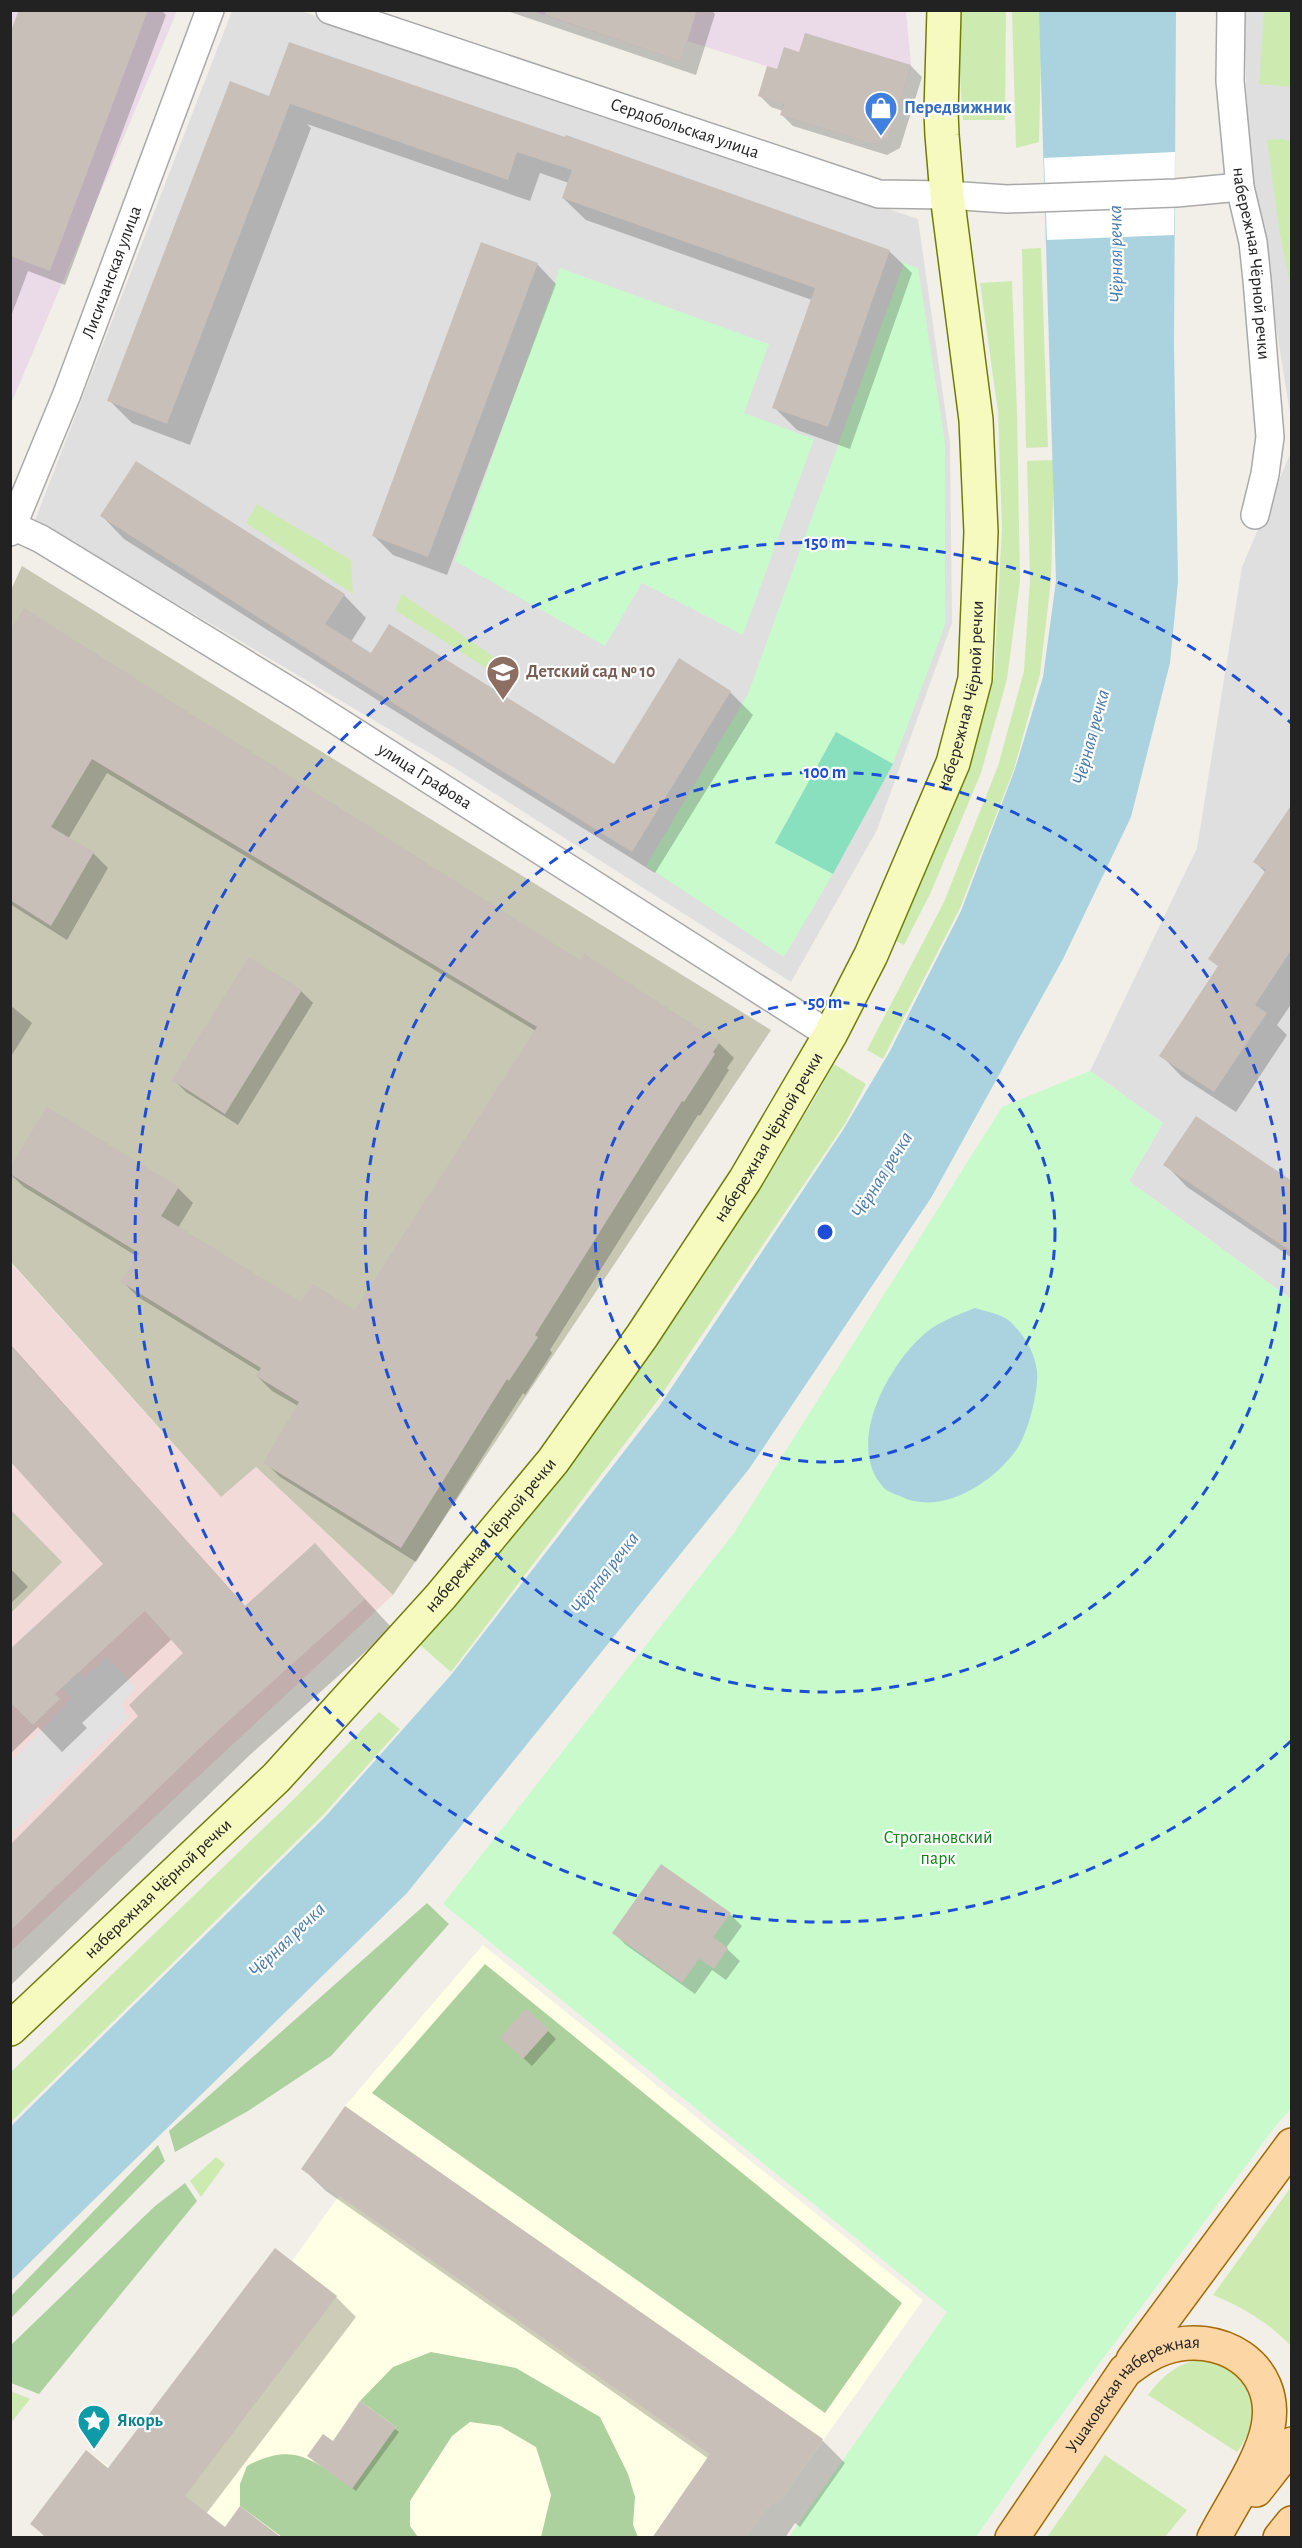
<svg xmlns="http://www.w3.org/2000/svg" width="1302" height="2548" viewBox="0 0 1302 2548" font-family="'Alegreya Sans',sans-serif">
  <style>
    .residential { fill: #e0dfdf }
    .commercial { fill: #f2dad9 }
    .industrial { fill: #ebdbe8 }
    .education { fill: #ffffe5 }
    .construction { fill: #c7c7b4 }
    .grass { fill: #cdebb0 }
    .forest { fill: #add19e }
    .park { fill: #c8facc }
    .pitch { fill: #88e0be }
    .parking { fill: #e2e2e2 }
    .water { fill: #aad3df }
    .pier { fill: #fff }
    .shadow { fill: #0003 }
    .building { fill: #c7bfb8 }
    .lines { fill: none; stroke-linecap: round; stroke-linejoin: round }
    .street-casing { stroke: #a9a9a9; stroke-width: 30 }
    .secondary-casing { stroke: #707d05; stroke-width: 36 }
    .primary-casing { stroke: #a06b00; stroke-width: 36 }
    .street { stroke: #fff; stroke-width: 27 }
    .secondary { stroke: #f7fabf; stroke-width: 33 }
    .primary { stroke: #fcd6a4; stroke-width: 33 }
    .ring { fill: none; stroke: #1d4ed8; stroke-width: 3; stroke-dasharray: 10 8 }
    .labels { text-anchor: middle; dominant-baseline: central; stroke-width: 4.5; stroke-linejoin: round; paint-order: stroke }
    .shop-label { font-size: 18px; font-weight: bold; fill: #366cbe; stroke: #fff; text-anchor: start }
    .street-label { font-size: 18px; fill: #222; stroke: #fff }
    .education-label { font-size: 18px; font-weight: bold; fill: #785e54; stroke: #fff; text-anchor: start }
    .park-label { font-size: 18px; fill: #0c8416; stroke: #fff }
    .culture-label { font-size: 18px; font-weight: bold; fill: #0d838f; stroke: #fff; text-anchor: start }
    .water-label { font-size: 20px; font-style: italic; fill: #4a7aab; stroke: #fff }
    .centre { fill: #1d4ed8; stroke: #fff; stroke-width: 3 }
    .ring-label { font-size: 18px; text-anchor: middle; font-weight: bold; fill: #1d4ed8; stroke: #fff; stroke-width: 4.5; stroke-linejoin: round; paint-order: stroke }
  </style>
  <rect width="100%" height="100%" fill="#f2efe9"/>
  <!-- residential -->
  <g class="residential">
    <path d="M 232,11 L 301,11 L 918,219 L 950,444 L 952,623 L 877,830 L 791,982 L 453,767 L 35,520 Z"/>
    <path d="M 1244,11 L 1291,11 L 1291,419 L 1248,155 Z"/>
    <path d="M 1291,452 L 1291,1299 L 1129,1181 L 1163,1123 L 1090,1071 L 1197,848 L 1242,567 Z"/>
  </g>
  <!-- commercial -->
  <path class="commercial" d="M 10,1262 L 221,1497 L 256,1467 L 393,1595 L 11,1951 L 11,1613 L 61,1562 L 11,1510 Z"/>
  <!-- industrial -->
  <g class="industrial">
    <path d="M 11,11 L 177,11 L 11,404 Z"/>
    <path d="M 532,11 L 906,11 L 911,65 L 889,137 L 875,144 L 780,115 L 792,74 L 687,41 L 681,61 Z"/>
  </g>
  <!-- education -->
  <path class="education" d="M 483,1945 L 923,2300 L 777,2505 L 772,2502 L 747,2537 L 48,2538 L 30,2524 L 86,2450 L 109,2467 L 292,2261 L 339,2196 L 301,2169 L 345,2106 Z"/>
  <!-- construction -->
  <g class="construction">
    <path d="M 22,566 L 771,1030 L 393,1595 L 256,1467 L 221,1497 L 11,1262 L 10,592 Z"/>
    <path d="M 11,1510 L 62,1562 L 11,1613 L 10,1613 Z"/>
  </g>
  <!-- grass -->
  <g class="grass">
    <path d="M 960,11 L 1006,11 L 1005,120 L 963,120 L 958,46 Z"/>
    <path d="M 1012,11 L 1042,11 L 1039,142 L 1016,148 Z"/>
    <path d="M 1264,11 L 1291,11 L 1291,87 L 1259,84 Z"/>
    <path d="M 1283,139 L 1291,142 L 1291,289 L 1279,229 L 1267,140 Z"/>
    <path d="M 1041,248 L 1048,447 L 1026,448 L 1022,249 Z"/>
    <path d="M 1012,281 L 1017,412 L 1020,581 L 1007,679 L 981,773 L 931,892 L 904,945 L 896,941 L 969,767 L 994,677 L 1002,528 L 998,412 L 980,283 Z"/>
    <path d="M 1054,460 L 1051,580 L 1040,674 L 1014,769 L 960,908 L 883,1059 L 867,1050 L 944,902 L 998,766 L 1024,671 L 1030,580 L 1027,461 Z"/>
    <path d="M 257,504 L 351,560 L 353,594 L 246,523 Z"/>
    <path d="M 402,594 L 516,672 L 508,682 L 395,610 Z"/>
    <path d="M 834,1064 L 866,1084 L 846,1122 L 658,1400 L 451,1672 L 419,1644 L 565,1471 L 630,1382 L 811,1105 Z"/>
    <path d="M 379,1712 L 400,1729 L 323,1815 L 11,2122 L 11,2072 L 296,1797 Z"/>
    <path d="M 216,2157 L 225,2164 L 201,2197 L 190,2181 Z"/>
    <path d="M 1291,2187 L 1292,2346 L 1291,2346 C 1268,2322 1244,2308 1213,2295 Z"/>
    <path d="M 1203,2359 C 1255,2373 1268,2408 1237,2452 L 1148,2395 C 1164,2374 1178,2363 1203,2359 Z"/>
    <path d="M 11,2391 L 30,2399 L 11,2423 Z"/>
    <path d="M 1105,2455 L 1187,2510 L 1165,2537 L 1047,2537 Z"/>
  </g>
  <!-- forest -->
  <g class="forest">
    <path d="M 427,1903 L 449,1924 L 331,2056 L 248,2111 L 175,2152 L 169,2131 Z"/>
    <path d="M 485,1964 L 902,2303 L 825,2413 L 372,2093 Z"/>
    <path d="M 158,2145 L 165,2161 L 11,2318 L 11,2296 Z"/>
    <path d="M 185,2183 L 197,2201 L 39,2394 L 11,2383 L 11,2345 L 155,2206 Z"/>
    <path d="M 431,2352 L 516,2368 L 600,2417 L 628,2474 L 635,2497 L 633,2525 L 638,2537 L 541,2537 L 551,2495 L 536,2447 L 500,2426 L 470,2422 L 452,2436 L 410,2501 L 410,2526 L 418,2537 L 282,2537 L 240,2506 L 240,2484 L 247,2466 C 295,2440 314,2461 352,2488 L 396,2427 L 360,2401 L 393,2367 Z"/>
  </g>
  <!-- park -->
  <g class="park">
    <path d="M 904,263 L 918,268 L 945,443 L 945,625 L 893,764 L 836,732 L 775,843 L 833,874 L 784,957 L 646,866 L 748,694 Z"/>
    <path d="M 560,268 L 769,344 L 744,413 L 814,439 L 743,635 L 642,583 L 605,646 L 455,561 Z"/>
    <path d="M 1090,1071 L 1163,1123 L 1129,1181 L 1291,1299 L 1291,2109 L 1277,2124 L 1045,2437 L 976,2537 L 789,2537 L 947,2312 L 443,1904 L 734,1533 L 1002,1107 Z"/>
  </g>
  <!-- pitch -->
  <path class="pitch" d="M 836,732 L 893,764 L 833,874 L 775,843 Z"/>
  <!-- parking -->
  <path class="parking" d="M 34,1625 L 84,1678 L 107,1657 L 136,1688 L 121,1705 L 129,1717 L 11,1834 L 11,1757 L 13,1760 L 72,1698 L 18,1642 Z"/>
  <!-- water -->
  <g class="water">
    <path d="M 1039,11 L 1176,11 L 1174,346 L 1178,582 L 1170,663 L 1131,817 L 1063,959 L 931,1198 L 749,1469 L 407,1893 L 11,2281 L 11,2126 L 325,1817 L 451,1675 L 660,1405 L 843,1130 L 890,1051 L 961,911 L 1015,769 L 1043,677 L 1056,581 Z"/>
    <path d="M 975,1308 C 985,1311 996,1313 1005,1318 C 1010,1320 1014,1326 1018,1330 C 1028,1342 1035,1355 1037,1371 C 1039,1390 1028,1433 1017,1449 C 993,1483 941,1517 900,1496 C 895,1494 888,1492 884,1488 C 845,1447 886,1370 920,1338 C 935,1323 955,1316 975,1308 Z"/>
  </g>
  <!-- pier -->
  <path class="pier" d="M 1175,152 L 1174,235 L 1047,240 L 1044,158 Z"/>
  <!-- shadow -->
  <g class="shadow">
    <path d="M 21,10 L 161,10 L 166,15 L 65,285 L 28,271 L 10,319 L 10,37 Z"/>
    <path d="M 504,10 L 711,10 L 715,14 L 696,75 Z"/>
    <path d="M 290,43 L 889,251 L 912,273 L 850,449 L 797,430 L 774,407 L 812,300 L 586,220 L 563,198 L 569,183 L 540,173 L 530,201 L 307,124 L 311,128 L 190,445 L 132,423 L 109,400 L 270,98 Z"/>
    <path d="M 800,54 L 911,66 L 922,77 L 900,148 L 887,155 L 793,126 L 782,115 L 783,111 L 771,107 L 759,95 L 778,71 Z"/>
    <path d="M 537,264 L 556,284 L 447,575 L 393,555 L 374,536 Z"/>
    <path d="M 102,516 L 344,595 L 366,618 L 351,642 L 372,655 L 614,766 L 679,661 L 730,692 L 753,715 L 655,873 L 379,701 L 124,539 Z"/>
    <path d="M 10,634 L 719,1043 L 734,1058 L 727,1068 L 729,1070 L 700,1116 L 698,1115 L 550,1350 L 552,1353 L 525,1395 L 523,1393 L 416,1562 L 280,1477 L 265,1462 L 298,1406 L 272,1391 L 257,1376 L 260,1372 L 138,1297 L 123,1282 L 138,1257 L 24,1187 L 10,1174 L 178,1188 L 193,1203 L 178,1228 L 302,1304 L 355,1312 L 536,1031 L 107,773 L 68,839 L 93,853 L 108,868 L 67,940 L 10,904 Z"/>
    <path d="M 1292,807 L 1292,1003 L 1277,1025 L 1287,1035 L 1236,1112 L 1182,1077 L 1161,1055 L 1219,967 L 1210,958 L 1266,873 L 1255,862 Z"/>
    <path d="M 250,959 L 301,991 L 313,1003 L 238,1125 L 186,1092 L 174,1080 Z"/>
    <path d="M 10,1005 L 32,1023 L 10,1058 Z"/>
    <path d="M 1165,1164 L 1292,1183 L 1292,1258 L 1187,1187 Z"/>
    <path d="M 10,1344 L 246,1607 L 315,1545 L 392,1628 L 252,1753 L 10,1986 L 10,1847 L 140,1716 L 185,1653 L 172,1639 L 82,1723 L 87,1728 L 62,1752 L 38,1727 L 10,1754 L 10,1650 L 105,1564 L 10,1459 Z"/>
    <path d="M 10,1568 L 28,1587 L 10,1604 Z"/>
    <path d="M 730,1914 L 742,1926 L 726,1948 L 740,1961 L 726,1980 L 712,1970 L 695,1994 L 626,1945 L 614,1933 Z"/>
    <path d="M 548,2031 L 556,2039 L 532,2066 L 510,2046 Z"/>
    <path d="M 303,2169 L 822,2440 L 845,2463 L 800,2527 L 795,2523 L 785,2538 L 654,2538 L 709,2459 L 326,2191 Z"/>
    <path d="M 275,2250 L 336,2297 L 356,2317 L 206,2514 L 225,2529 L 280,2538 L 46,2538 L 32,2524 L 109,2470 Z"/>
    <path d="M 360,2403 L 399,2432 L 356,2491 L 313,2460 L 333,2443 Z"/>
  </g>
  <!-- building -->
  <g class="building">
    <path d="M 19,10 L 148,10 L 50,271 L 10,256 L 10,33 Z"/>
    <path d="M 546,10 L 697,10 L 681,61 L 545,15 Z"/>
    <path d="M 805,33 L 911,65 L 889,137 L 875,144 L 780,115 L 784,104 L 758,96 L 767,66 L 777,69 L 784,47 L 799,52 Z"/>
    <path d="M 289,42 L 527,124 L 565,137 L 566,135 L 890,250 L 828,427 L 772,408 L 815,288 L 562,198 L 572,170 L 517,152 L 508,180 L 282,101 L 290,104 L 167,424 L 107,401 L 230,81 L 269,96 Z"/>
    <path d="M 481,242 L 538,263 L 428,557 L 372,536 Z"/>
    <path d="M 136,461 L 345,594 L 325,624 L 371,653 L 389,624 L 614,764 L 679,658 L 731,691 L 632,852 L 340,670 L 100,516 Z"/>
    <path d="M 24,608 L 580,960 L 584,954 L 720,1042 L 713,1052 L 715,1054 L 684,1102 L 682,1101 L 535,1335 L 538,1337 L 509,1381 L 507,1379 L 401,1548 L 263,1463 L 299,1402 L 256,1376 L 261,1368 L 121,1282 L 139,1253 L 10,1174 L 10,1167 L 47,1107 L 179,1187 L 161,1216 L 301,1302 L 313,1284 L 355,1310 L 537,1027 L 92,759 L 51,827 L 94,852 L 51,926 L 10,900 L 10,631 Z"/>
    <path d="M 1292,804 L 1292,949 L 1255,1005 L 1267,1013 L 1214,1092 L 1159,1056 L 1218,966 L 1208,959 L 1266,870 L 1253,862 Z"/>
    <path d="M 249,957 L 302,990 L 225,1114 L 172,1080 Z"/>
    <path d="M 1196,1116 L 1292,1181 L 1292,1252 L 1163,1165 Z"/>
    <path d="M 10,1345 L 245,1606 L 315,1543 L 365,1599 L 224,1725 L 10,1931 L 10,1845 L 138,1716 L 129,1705 L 183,1653 L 145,1611 L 55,1694 L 60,1699 L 33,1725 L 10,1702 L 10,1649 L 103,1564 L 10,1461 Z"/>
    <path d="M 661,1864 L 731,1913 L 713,1937 L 728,1948 L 714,1969 L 699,1959 L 682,1983 L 612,1933 Z"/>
    <path d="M 526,2008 L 549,2030 L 523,2059 L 500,2038 Z"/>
    <path d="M 345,2106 L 823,2439 L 777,2505 L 772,2502 L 747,2538 L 652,2538 L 710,2454 L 301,2169 Z"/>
    <path d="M 275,2248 L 337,2296 L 185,2496 L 225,2527 L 240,2506 L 282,2538 L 48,2538 L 30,2524 L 86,2450 L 108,2468 Z"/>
    <path d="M 360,2401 L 396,2427 L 352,2489 L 307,2456 L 323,2434 L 333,2441 Z"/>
  </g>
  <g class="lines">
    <!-- street casing -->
    <g class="street-casing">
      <g id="street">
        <path id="s1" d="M 330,10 L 879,194 L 947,195 L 1007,199 L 1176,193 L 1240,187"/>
        <path id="s2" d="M 1231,10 L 1230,81 L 1240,187 L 1253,242 L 1257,280 L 1270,437 L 1265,474 L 1255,515"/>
        <path id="s3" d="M 13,526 L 41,539 L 306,701 L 830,1035"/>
        <path id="s4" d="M 10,532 L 67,394 L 210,10"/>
      </g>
    </g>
    <!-- secondary casing -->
    <g class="secondary-casing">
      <g id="secondary">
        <path id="s5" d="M 10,2029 L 276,1778 L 441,1596 L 553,1461 L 642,1336 L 745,1180 L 830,1035 L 871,955 L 953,763 L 975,679 L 981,532 L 976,420 L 947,195 L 942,135 L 941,112 L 944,10"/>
      </g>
    </g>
    <!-- primary casing -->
    <g class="primary-casing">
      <g id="primary">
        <path d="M 1133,2360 L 1292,2145"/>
        <path d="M 1256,2490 L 1292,2444"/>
        <path id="s6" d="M 1012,2538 L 1125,2371 C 1137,2362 1149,2353 1164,2348 C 1218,2329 1280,2365 1268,2427 C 1262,2460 1230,2507 1214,2538"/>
        <path d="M 1280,2538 L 1292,2523"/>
      </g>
    </g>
    <!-- street -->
    <use href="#street" class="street"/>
    <!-- secondary -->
    <use href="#secondary" class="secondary"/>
    <!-- primary -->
    <use href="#primary" class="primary"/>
  </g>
  <!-- distance rings -->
  <g class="ring">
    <circle cx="825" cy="1232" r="230"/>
    <circle cx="825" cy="1232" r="460"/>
    <path d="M1291 1741A690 690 0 1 1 1291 723"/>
  </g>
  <!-- icons -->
  <defs>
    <g id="shop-pin" transform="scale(1.725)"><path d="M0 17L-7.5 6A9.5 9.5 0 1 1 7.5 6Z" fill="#3f7fe0" stroke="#fff"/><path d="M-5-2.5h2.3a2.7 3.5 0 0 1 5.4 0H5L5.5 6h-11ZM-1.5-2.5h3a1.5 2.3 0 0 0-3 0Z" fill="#fff"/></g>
    <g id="school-pin" transform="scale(1.725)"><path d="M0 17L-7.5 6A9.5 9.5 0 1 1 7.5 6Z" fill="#8d6e63" stroke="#fff"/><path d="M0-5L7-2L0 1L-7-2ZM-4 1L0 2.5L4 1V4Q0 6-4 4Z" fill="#fff"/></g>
    <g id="sight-pin" transform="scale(1.725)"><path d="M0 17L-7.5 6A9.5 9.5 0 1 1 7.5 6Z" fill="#0f9aa8" stroke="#fff"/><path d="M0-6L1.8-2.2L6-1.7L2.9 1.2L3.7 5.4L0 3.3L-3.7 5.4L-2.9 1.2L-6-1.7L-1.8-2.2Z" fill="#fff"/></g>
  </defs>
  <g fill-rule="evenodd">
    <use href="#shop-pin" x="881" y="108"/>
    <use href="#school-pin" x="503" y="672"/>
    <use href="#sight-pin" x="94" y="2421"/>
  </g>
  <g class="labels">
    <!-- shop labels -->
    <g class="shop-label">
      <text x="904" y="108">Передвижник</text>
    </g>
    <!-- street labels -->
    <g class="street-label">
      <text stroke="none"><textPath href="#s1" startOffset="374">Сердобольская улица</textPath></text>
      <text stroke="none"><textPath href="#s2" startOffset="255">набережная Чёрной речки</textPath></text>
      <text stroke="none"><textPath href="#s4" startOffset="279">Лисичанская улица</textPath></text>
      <text stroke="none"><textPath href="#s5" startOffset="1662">набережная Чёрной речки</textPath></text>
      <text stroke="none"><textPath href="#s3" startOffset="482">улица Графова</textPath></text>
      <text stroke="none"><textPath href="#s5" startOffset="1176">набережная Чёрной речки</textPath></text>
      <text stroke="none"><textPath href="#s5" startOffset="690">набережная Чёрной речки</textPath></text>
      <text stroke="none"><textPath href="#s5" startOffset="204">набережная Чёрной речки</textPath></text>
      <text stroke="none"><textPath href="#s6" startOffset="194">Ушаковская набережная</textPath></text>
    </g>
    <!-- education labels -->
    <g class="education-label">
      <text x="526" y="672">Детский сад № 10</text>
    </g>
    <!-- park labels -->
    <g class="park-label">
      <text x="938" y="1838">Строгановский<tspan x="938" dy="21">парк</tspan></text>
    </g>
    <!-- culture labels -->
    <g class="culture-label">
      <text x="117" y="2421">Якорь</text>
    </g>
    <!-- water labels -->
    <g class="water-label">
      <text transform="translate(1116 254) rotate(-91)">Чёрная речка</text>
      <text transform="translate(1091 737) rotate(-75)">Чёрная речка</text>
      <text transform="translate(882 1175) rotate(-58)">Чёрная речка</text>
      <text transform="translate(605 1573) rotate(-52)">Чёрная речка</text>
      <text transform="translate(287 1940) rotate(-44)">Чёрная речка</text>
    </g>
  </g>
  <circle cx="825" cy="1232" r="9" class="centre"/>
  <g class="ring-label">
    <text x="825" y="548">150 m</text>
    <text x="825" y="778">100 m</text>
    <text x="825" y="1008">50 m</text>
  </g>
  <!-- border -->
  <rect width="1302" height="2548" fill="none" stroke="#222222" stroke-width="24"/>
</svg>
